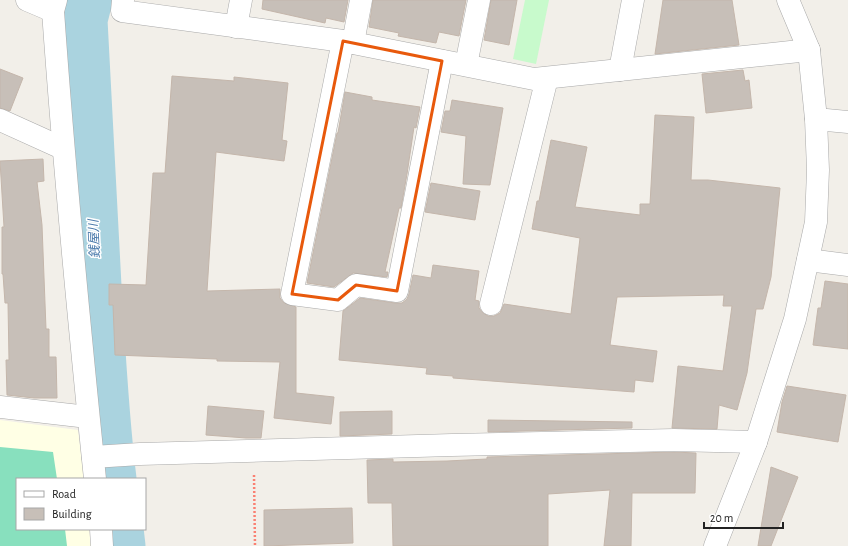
<svg xmlns="http://www.w3.org/2000/svg" width="848" height="546" viewBox="0 0 848 546" font-family="'Alegreya Sans','Noto Sans JP',sans-serif">
  <style>
    .education { fill: #ffffe5 }
    .park { fill: #c8facc }
    .pitch { fill: #88e0be }
    .lines { fill: none; stroke-linecap: round; stroke-linejoin: round }
    .river { stroke: #aad3df; stroke-width: 47 }
    .building { fill: #c7bfb8; stroke: #c4b6ab }
    .minor-casing { stroke: #a9a9a9; stroke-width: 23 }
    .path { stroke: #fa8072; stroke-width: 2.5; stroke-dasharray: 2 2; stroke-linecap: butt }
    .minor { stroke: #fff; stroke-width: 22 }
    .marked { fill: none; stroke: #e8590c; stroke-width: 3; stroke-linejoin: round }
    .labels { text-anchor: middle; dominant-baseline: central; stroke-width: 3; stroke-linejoin: round; paint-order: stroke }
    .water-label { font-size: 13px; font-style: italic; fill: #4a7aab; stroke: #fff }
  </style>
  <rect width="100%" height="100%" fill="#f2efe9"/>
  <!-- education -->
  <path class="education" d="M 0,420 L 78,430 L 84,479 L 17,479 L 17,529 L 89,529 L 91,546 L 0,546 Z"/>
  <!-- park -->
  <path class="park" d="M 525,0 L 549,0 L 536,64 L 513,59 Z"/>
  <!-- pitch -->
  <path class="pitch" d="M 0,447 L 53,452 L 57,479 L 17,479 L 17,529 L 65,529 L 67,546 L 0,546 Z"/>
  <g class="lines">
    <!-- river -->
    <g class="river">
      <path d="M 89,0 L 84,20 C 89,108 93,197 98,286 C 102,350 105,415 113,479"/>
      <path d="M 120,529 L 122,546"/>
    </g>
  </g>
  <!-- building -->
  <g class="building">
    <path d="M 263,0 L 348,0 L 344,22 L 326,18 L 325,23 L 262,9 Z"/>
    <path d="M 373,0 L 466,0 L 459,36 L 439,32 L 436,43 L 398,36 L 399,33 L 369,27 Z"/>
    <path d="M 491,0 L 517,0 L 509,45 L 484,40 Z"/>
    <path d="M 663,0 L 732,0 L 739,45 L 655,54 Z"/>
    <path d="M 0,69 L 23,78 L 10,111 L 0,108 Z"/>
    <path d="M 743,70 L 745,81 L 749,80 L 752,108 L 706,113 L 702,74 Z"/>
    <path d="M 172,76 L 234,81 L 234,77 L 288,83 L 282,140 L 287,141 L 284,161 L 216,152 L 207,291 L 280,289 L 280,298 L 284,303 L 296,307 L 296,393 L 334,397 L 331,424 L 274,418 L 280,362 L 217,361 L 217,359 L 115,355 L 113,305 L 109,305 L 109,284 L 146,285 L 153,173 L 165,173 Z"/>
    <path d="M 345,92 L 372,97 L 372,100 L 420,107 L 416,128 L 414,127 L 407,174 L 401,208 L 399,208 L 385,272 L 388,272 L 387,277 L 353,273 L 334,287 L 307,283 L 337,133 L 338,133 Z"/>
    <path d="M 452,100 L 503,108 L 490,185 L 463,184 L 466,136 L 441,132 L 445,111 L 450,111 Z"/>
    <path d="M 655,115 L 694,117 L 691,180 L 708,180 L 780,188 L 771,277 L 763,309 L 756,309 L 747,373 L 737,410 L 719,405 L 717,429 L 672,428 L 678,366 L 723,371 L 732,306 L 723,306 L 724,295 L 617,297 L 610,345 L 657,351 L 653,382 L 635,380 L 634,392 L 453,378 L 453,376 L 426,374 L 427,368 L 339,360 L 343,311 L 360,298 L 395,303 L 402,303 L 407,299 L 409,294 L 413,275 L 431,278 L 433,265 L 479,271 L 475,300 L 479,301 L 479,308 L 483,313 L 488,316 L 494,316 L 500,313 L 504,304 L 571,314 L 580,238 L 532,229 L 537,201 L 539,201 L 551,140 L 587,147 L 575,207 L 640,215 L 640,204 L 650,204 Z"/>
    <path d="M 43,159 L 44,181 L 37,182 L 42,225 L 46,329 L 49,329 L 49,357 L 56,357 L 57,398 L 34,398 L 7,395 L 6,360 L 9,360 L 8,303 L 5,303 L 3,274 L 2,274 L 2,227 L 4,227 L 0,161 Z"/>
    <path d="M 431,183 L 480,191 L 475,220 L 425,212 Z"/>
    <path d="M 825,281 L 848,284 L 848,349 L 813,345 L 818,308 L 821,308 Z"/>
    <path d="M 787,386 L 846,395 L 838,442 L 777,432 L 782,402 Z"/>
    <path d="M 208,406 L 264,411 L 261,438 L 246,438 L 206,435 Z"/>
    <path d="M 392,411 L 392,434 L 340,436 L 340,412 Z"/>
    <path d="M 488,420 L 632,422 L 632,428 L 488,432 Z"/>
    <path d="M 674,452 L 696,453 L 695,493 L 632,493 L 631,546 L 604,546 L 610,490 L 548,494 L 548,546 L 393,546 L 392,503 L 368,503 L 367,460 L 393,459 L 393,462 L 447,461 L 487,459 L 487,457 Z"/>
    <path d="M 771,467 L 798,477 L 771,546 L 758,546 Z"/>
    <path d="M 352,508 L 353,543 L 264,546 L 264,510 Z"/>
  </g>
  <g class="lines">
    <!-- minor casing -->
    <g class="minor-casing">
      <g id="minor">
        <path d="M 27,0 L 53,11"/>
        <path d="M 56,0 L 53,11 C 64,167 79,323 95,479"/>
        <path d="M 123,0 L 122,11 L 343,41 L 534,79 L 809,50"/>
        <path d="M 236,27 L 241,0"/>
        <path d="M 343,41 L 292,294 L 338,300 L 356,285 L 397,291 L 442,61"/>
        <path d="M 353,43 L 361,0"/>
        <path d="M 466,65 L 479,0"/>
        <path d="M 620,70 L 633,0"/>
        <path d="M 816,119 L 848,122"/>
        <path d="M 0,120 L 62,148"/>
        <path d="M 808,260 L 848,265"/>
        <path d="M 491,304 L 547,78"/>
        <path d="M 0,407 L 88,417"/>
        <path d="M 93,457 L 140,454 L 452,445 L 674,440 L 756,442"/>
        <path d="M 101,529 L 102,546"/>
        <path d="M 715,546 L 756,442 L 795,319 L 816,222 L 818,170 L 816,119 L 809,50 L 788,0"/>
      </g>
    </g>
    <!-- path -->
    <path class="path" d="M 254,475 L 255,546"/>
    <!-- minor -->
    <use href="#minor" class="minor"/>
  </g>
  <!-- marked area -->
  <path class="marked" d="M 343,41 L 442,61 L 397,291 L 356,285 L 338,300 L 292,294 Z"/>
  <g class="labels">
    <!-- water labels -->
    <g class="water-label">
      <text transform="translate(95 239) rotate(-93)">銭屋川</text>
    </g>
  </g>
  <!-- legend -->
  <rect x="16" y="478" width="130" height="52" fill="#ffffff" stroke="#a7a7a7"/>
  <rect x="24" y="491" width="20" height="6" fill="#ffffff" stroke="#a7a7a7"/>
  <text x="52" y="498" font-size="12" fill="#222222">Road</text>
  <rect x="24" y="508" width="20" height="12" fill="#c7bfb8" stroke="#a7a7a7"/>
  <text x="52" y="518" font-size="12" fill="#222222">Building</text>
  <!-- scale -->
  <path d="M704 522v6h79v-6" fill="none" stroke="#222222" stroke-width="2"/>
  <text x="710" y="522" font-size="12" fill="#222222" stroke="#ffffff" stroke-width="3" paint-order="stroke">20 m</text>
</svg>
